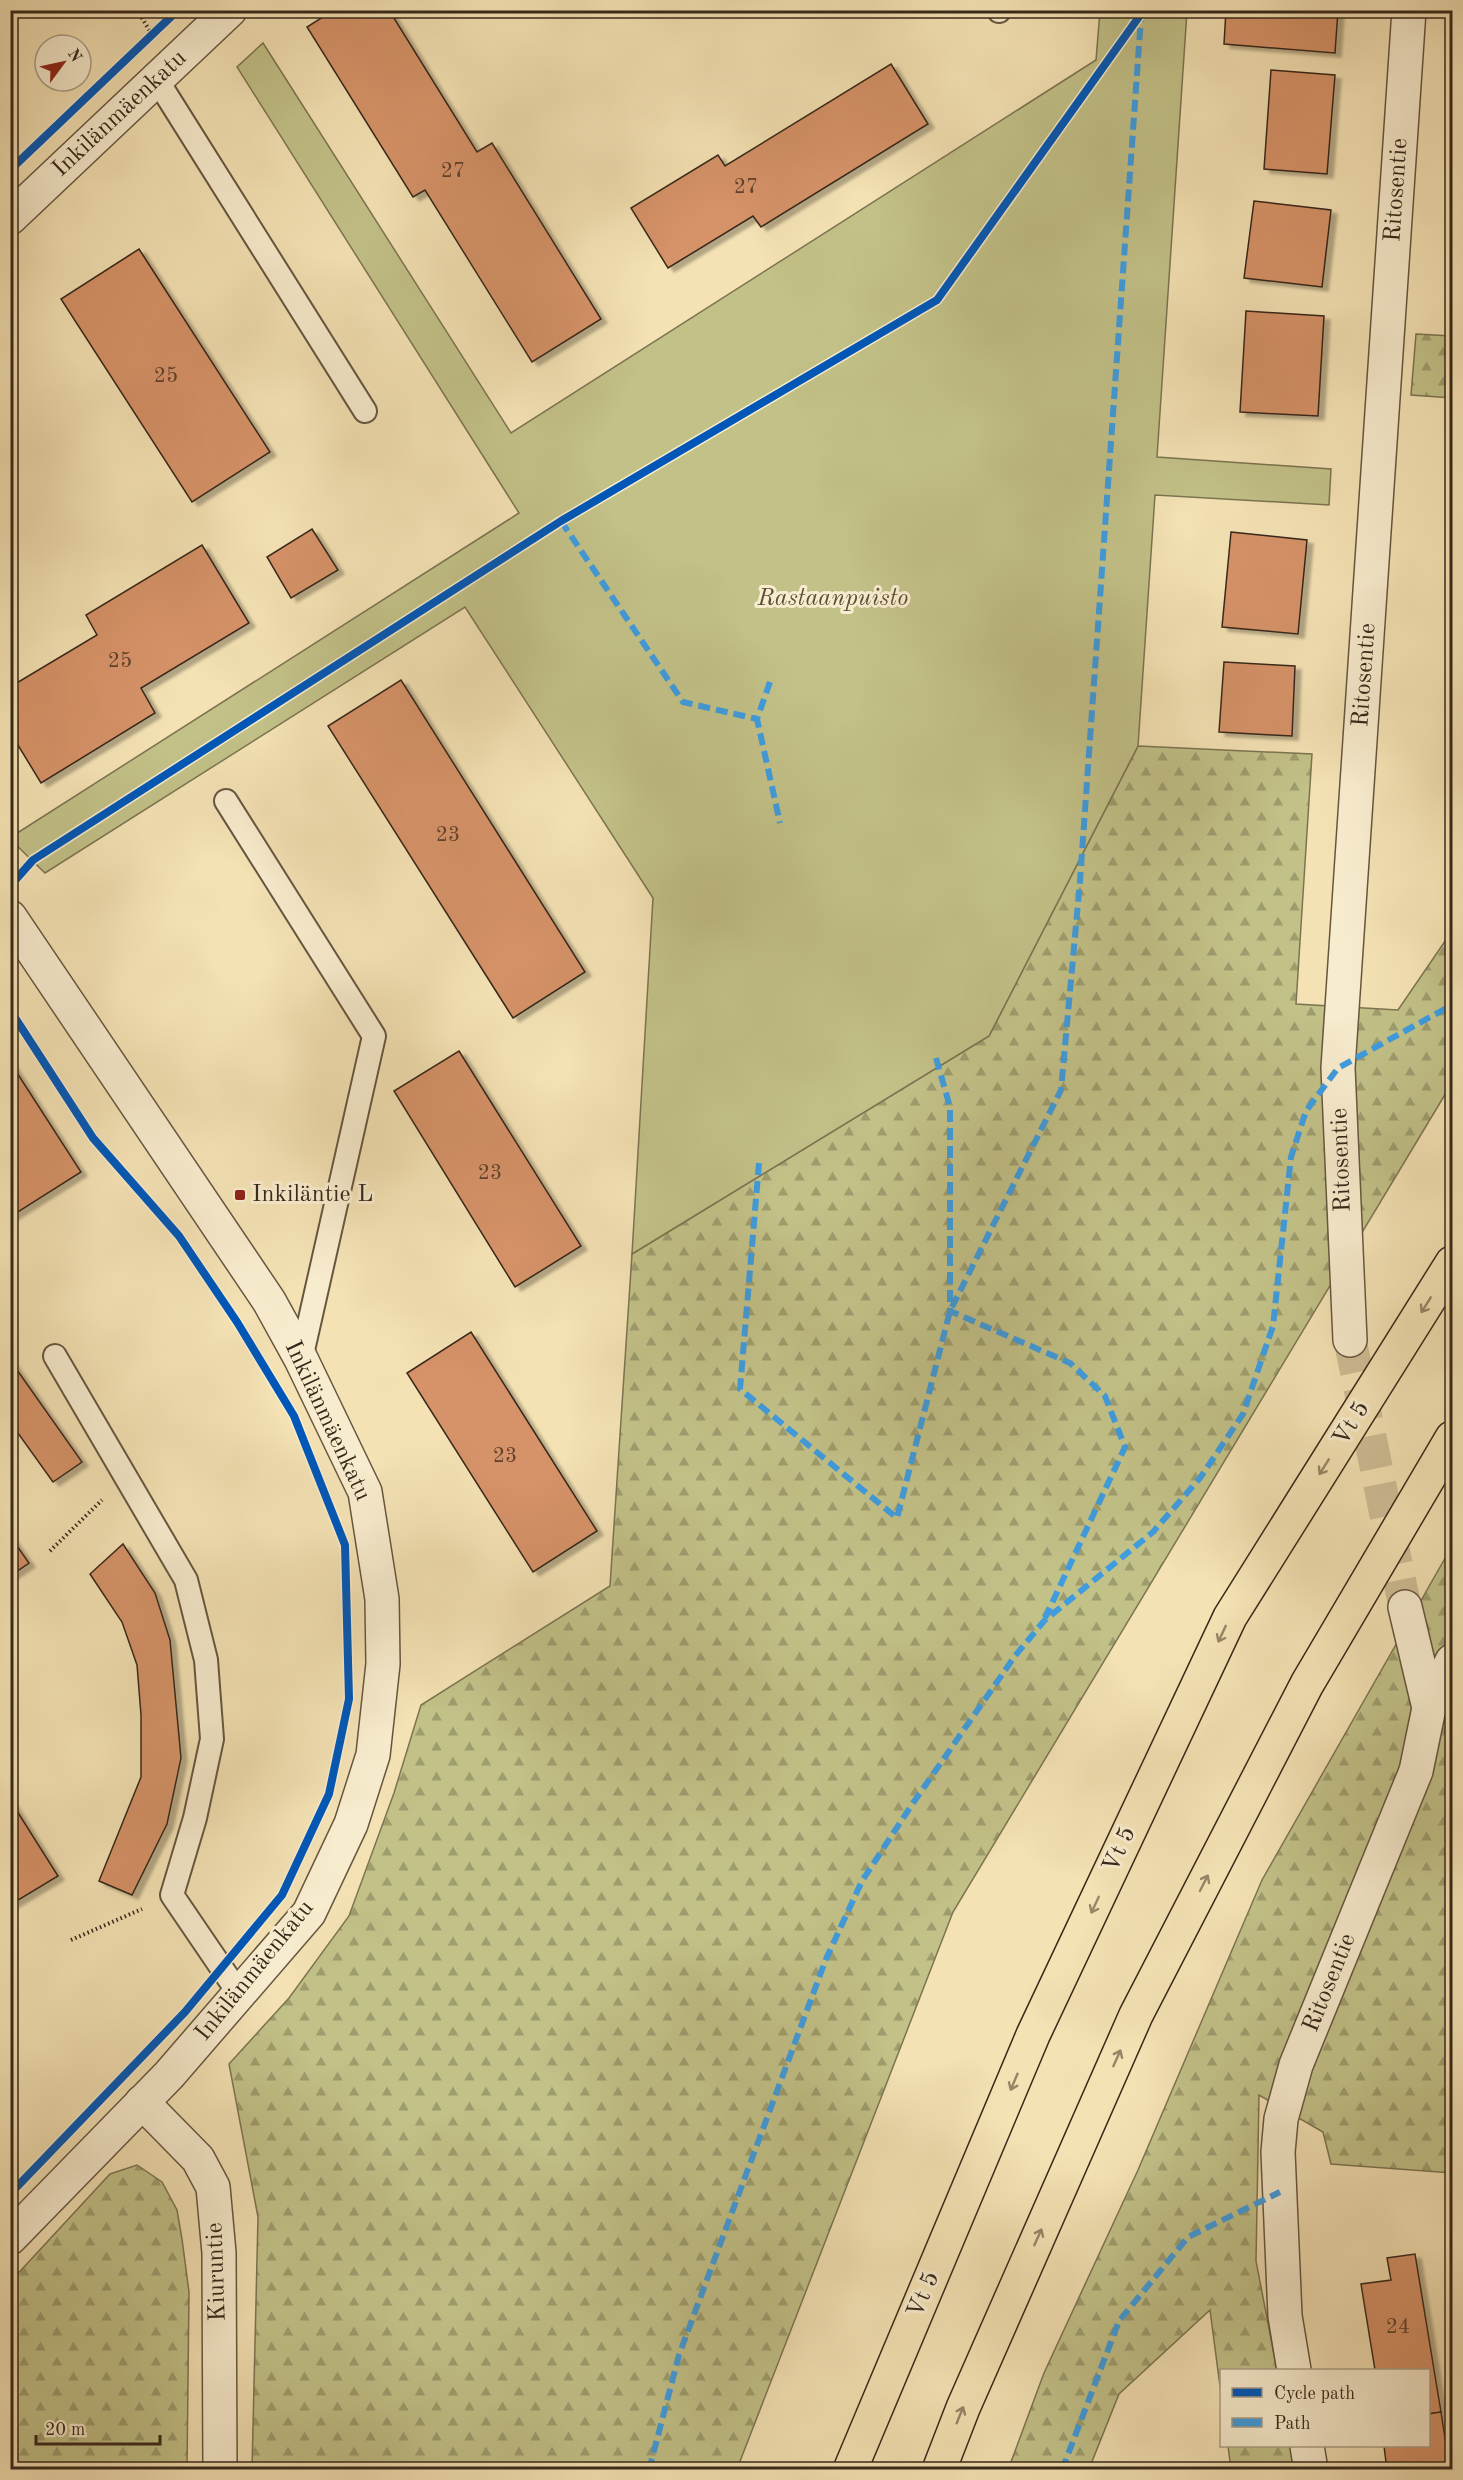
<svg xmlns="http://www.w3.org/2000/svg" width="1463" height="2480" viewBox="0 0 1463 2480" font-family="'Old Standard TT',serif">
  <style>
    .forest { fill: url(#forest-firs); stroke: #7c7451; stroke-width: 1.5 }
    .green { fill: #c2c188; stroke: #7c7451; stroke-width: 1.5 }
    .building { fill: #d69267; stroke: #37281a; stroke-width: 1.5; filter: url(#shadow) }
    .lines { fill: none; stroke-linecap: round; stroke-linejoin: round }
    .minor-tunnel { stroke: #cebd95; stroke-width: 33; stroke-dasharray: 33 16; stroke-linecap: butt }
    .service-casing { stroke: #665640; stroke-width: 26 }
    .minor-casing { stroke: #665640; stroke-width: 36 }
    .tertiary-casing { stroke: #665640; stroke-width: 36 }
    .motorway-casing { stroke: #37281a; stroke-width: 36 }
    .path { stroke: #37281a; stroke-width: 4; stroke-dasharray: 1.5 3; stroke-linecap: butt }
    .service { stroke: #f8ecce; stroke-width: 22 }
    .minor { stroke: #f8ecce; stroke-width: 33 }
    .tertiary { stroke: #f8ecce; stroke-width: 33 }
    .motorway { stroke: #f4e2b4; stroke-width: 33 }
    .quiet { stroke: #3e9cdf; stroke-width: 6; stroke-dasharray: 12 6; stroke-linecap: butt }
    .cycleway-casing { stroke: #f8ecce; stroke-width: 11 }
    .cycleway { stroke: #0057b8; stroke-width: 8 }
    .oneway { stroke: #968567 }
    .poi-dot { fill: #8f2418; stroke: #f8ecce; stroke-width: 2 }
    .labels { text-anchor: middle; dominant-baseline: central; stroke-width: 6; stroke-linejoin: round; paint-order: stroke }
    .number-label { font-size: 21px; fill: #5f422d }
    .street-label { font-size: 24px; fill: #37281a; stroke: #f8ecce }
    .park-label { font-size: 24px; font-style: italic; fill: #5a4e36; stroke: #f8ecce }
    .poi-label { font-size: 24px; fill: #37281a; stroke: #f8ecce; text-anchor: start }
  </style>
  <defs>
    <pattern id="forest-firs" width="22" height="20" patternUnits="userSpaceOnUse" patternTransform="scale(1.5)"><rect width="22" height="20" fill="#c2c188"/><path d="M5 1l3.5 6h-7zM16 11l3.5 6h-7z" fill="#9e9d6e"/></pattern>
    <filter id="shadow"><feDropShadow dx="6" dy="4" stdDeviation="1.5" flood-color="#0004"/></filter>
  </defs>
  <rect width="100%" height="100%" fill="#f4e2b4"/>
  <filter id="stains"><feTurbulence type="fractalNoise" baseFrequency=".00333" numOctaves="4"/><feColorMatrix values="0 0 0 0 .2 0 0 0 0 .09 0 0 0 0 .02 0 0 0 .5 -.17"/></filter>
  <radialGradient id="worn" r=".72"><stop offset=".6" stop-color="#630" stop-opacity="0"/><stop offset="1" stop-color="#630" stop-opacity=".3"/></radialGradient>
  <!-- forest -->
  <g class="forest">
    <path d="M 1416,334 L 1452,336 L 1452,398 L 1411,395 Z"/>
    <path d="M 1138,746 L 1312,754 L 1296,1004 L 1398,1010 L 1452,931 L 1452,1083 L 953,1912 L 737,2469 L 252,2469 L 258,2217 L 229,2064 L 289,1998 L 349,1916 L 394,1793 L 421,1705 L 610,1586 L 632,1254 L 989,1036 Z"/>
    <path d="M 1452,1546 L 1452,2173 L 1331,2164 L 1323,2132 L 1259,2095 L 1256,2261 L 1277,2370 L 1222,2370 L 1221,2394 L 1210,2310 L 1119,2394 L 1089,2469 L 1008,2470 L 1044,2373 L 1138,2170 L 1262,1880 Z"/>
    <path d="M 137,2165 L 162,2182 L 177,2210 L 182,2239 L 189,2292 L 187,2469 L 11,2469 L 11,2281 L 110,2174 Z"/>
    <path d="M 1228,2446 L 1291,2446 L 1296,2469 L 1231,2469 Z"/>
  </g>
  <!-- green -->
  <path class="green" d="M 1100,11 L 1187,11 L 1157,457 L 1331,469 L 1329,505 L 1155,495 L 1138,746 L 989,1036 L 632,1254 L 653,898 L 465,607 L 45,873 L 11,840 L 11,837 L 519,513 L 237,67 L 263,43 L 511,433 L 1096,60 Z"/>
  <!-- building -->
  <g class="building">
    <path d="M 334,10 L 389,10 L 477,152 L 492,143 L 601,319 L 532,362 L 425,190 L 413,197 L 307,27 Z"/>
    <path d="M 1226,10 L 1338,10 L 1335,53 L 1224,44 Z"/>
    <path d="M 891,64 L 928,124 L 761,227 L 753,216 L 668,268 L 631,208 L 718,155 L 725,166 Z"/>
    <path d="M 1271,70 L 1335,75 L 1327,174 L 1264,169 Z"/>
    <path d="M 1254,201 L 1331,210 L 1322,287 L 1244,278 Z"/>
    <path d="M 139,249 L 270,452 L 192,502 L 61,299 Z"/>
    <path d="M 1246,311 L 1324,316 L 1318,416 L 1240,412 Z"/>
    <path d="M 312,529 L 338,570 L 291,598 L 267,557 Z"/>
    <path d="M 1231,532 L 1307,540 L 1298,634 L 1222,627 Z"/>
    <path d="M 202,545 L 249,623 L 141,688 L 155,713 L 41,783 L 10,732 L 10,687 L 97,635 L 86,615 Z"/>
    <path d="M 1224,662 L 1295,666 L 1292,736 L 1219,732 Z"/>
    <path d="M 401,680 L 585,972 L 513,1018 L 328,726 Z"/>
    <path d="M 459,1051 L 581,1246 L 515,1287 L 394,1091 Z"/>
    <path d="M 10,1062 L 81,1172 L 10,1217 Z"/>
    <path d="M 471,1332 L 597,1531 L 533,1572 L 407,1373 Z"/>
    <path d="M 10,1360 L 82,1462 L 53,1482 L 10,1422 Z"/>
    <path d="M 10,1536 L 29,1563 L 10,1576 Z"/>
    <path d="M 123,1544 L 155,1593 L 170,1640 L 181,1758 L 167,1824 L 132,1895 L 99,1881 L 141,1777 L 141,1715 L 137,1665 L 122,1622 L 90,1574 Z"/>
    <path d="M 10,1800 L 58,1876 L 10,1905 Z"/>
    <path d="M 1415,2254 L 1441,2412 L 1428,2414 L 1428,2370 L 1375,2370 L 1361,2284 L 1391,2280 L 1387,2258 Z"/>
    <path d="M 1441,2412 L 1450,2470 L 1387,2470 L 1384,2446 L 1428,2446 L 1428,2414 Z"/>
  </g>
  <g class="lines">
    <!-- minor-tunnel -->
    <path class="minor-tunnel" d="M 1350,1340 L 1405,1607"/>
    <!-- service casing -->
    <g class="service-casing">
      <g id="service">
        <path d="M 999,11 L 999,10"/>
        <path d="M 157,80 L 365,411"/>
        <path d="M 226,801 L 374,1036 L 301,1359"/>
        <path d="M 55,1356 L 186,1580 L 206,1660 L 212,1739 L 195,1818 L 172,1895 L 240,1995"/>
      </g>
    </g>
    <!-- minor casing -->
    <g class="minor-casing">
      <g id="minor">
        <path d="M 1350,1340 L 1338,1068 L 1409,10"/>
        <path d="M 1429,1708 L 1452,1661"/>
        <path d="M 142,2102 L 198,2159 L 213,2187 L 219,2253 L 220,2470"/>
        <path d="M 1294,2370 L 1285,2316 L 1278,2152 L 1281,2119 L 1296,2065 L 1416,1771 L 1429,1708 L 1405,1607"/>
        <path d="M 1307,2446 L 1311,2470"/>
      </g>
    </g>
    <!-- tertiary casing -->
    <g class="tertiary-casing">
      <g id="tertiary">
        <path d="M 10,218 L 230,10"/>
        <path d="M 10,917 L 269,1301 L 301,1359 L 365,1492 L 382,1599 L 383,1664 L 373,1755 L 351,1824 L 309,1913 L 169,2075 L 10,2238"/>
      </g>
    </g>
    <!-- motorway casing -->
    <g class="motorway-casing">
      <g id="motorway">
        <path d="M 850,2470 L 1033,2035 L 1230,1617 L 1452,1263"/>
        <path d="M 939,2470 L 963,2408 L 1136,2015 L 1307,1684 L 1452,1438"/>
      </g>
    </g>
    <!-- path -->
    <g class="path">
      <path d="M 137,10 L 151,33"/>
      <path d="M 50,1551 L 102,1500"/>
      <path d="M 71,1940 L 142,1909"/>
    </g>
    <!-- service -->
    <use href="#service" class="service"/>
    <!-- minor -->
    <use href="#minor" class="minor"/>
    <!-- tertiary -->
    <use href="#tertiary" class="tertiary"/>
    <!-- motorway -->
    <use href="#motorway" class="motorway"/>
    <!-- quiet -->
    <g class="quiet">
      <path d="M 561,521 L 683,702 L 757,719"/>
      <path d="M 770,682 L 757,719 L 780,823"/>
      <path d="M 936,1058 L 950,1107 L 950,1311 L 1070,1363 L 1105,1396 L 1125,1447 L 1045,1618"/>
      <path d="M 759,1163 L 740,1389 L 897,1518 L 950,1311 L 1061,1090 L 1080,881 L 1141,17"/>
      <path d="M 649,2470 L 679,2355 L 826,1959 L 862,1881 L 911,1806 L 1015,1656 L 1044,1621 L 1153,1532 L 1200,1478 L 1243,1414 L 1273,1326 L 1291,1157 L 1306,1111 L 1338,1068 L 1452,1005"/>
      <path d="M 1062,2470 L 1119,2321 L 1188,2237 L 1280,2192"/>
    </g>
    <!-- cycleway casing -->
    <g class="cycleway-casing">
      <g id="cycleway">
        <path d="M 10,170 L 178,10"/>
        <path d="M 10,886 L 33,860 L 561,521 L 937,300 L 1141,14 L 1141,10"/>
        <path d="M 10,1010 L 93,1138 L 179,1236 L 237,1322 L 294,1416 L 345,1545 L 349,1699 L 329,1794 L 282,1895 L 185,2012 L 10,2194"/>
      </g>
    </g>
    <!-- cycleway -->
    <use href="#cycleway" class="cycleway"/>
  </g>
  <!-- one-way arrows -->
  <defs><path id="oneway-shaft" d="M-6 0H5M1.5-3L5.5 0L1.5 3" fill="none" stroke-width="1.6" stroke-linecap="round" stroke-linejoin="round" transform="scale(1.5)"/></defs>
  <g class="oneway">
    <use href="#oneway-shaft" transform="translate(1426 1305) rotate(122)"/>
    <use href="#oneway-shaft" transform="translate(1324 1467) rotate(122)"/>
    <use href="#oneway-shaft" transform="translate(1222 1634) rotate(115)"/>
    <use href="#oneway-shaft" transform="translate(1204 1883) rotate(-63)"/>
    <use href="#oneway-shaft" transform="translate(1095 1905) rotate(115)"/>
    <use href="#oneway-shaft" transform="translate(1117 2058) rotate(-66)"/>
    <use href="#oneway-shaft" transform="translate(1014 2082) rotate(113)"/>
    <use href="#oneway-shaft" transform="translate(1038 2237) rotate(-66)"/>
    <use href="#oneway-shaft" transform="translate(960 2415) rotate(-68)"/>
  </g>
  <!-- markers -->
  <rect class="poi-dot" x="234" y="1189" width="12" height="12" rx="3"/>
  <g class="labels">
    <!-- number labels -->
    <g class="number-label">
      <text x="453" y="171">27</text>
      <text x="746" y="187">27</text>
      <text x="166" y="376">25</text>
      <text x="120" y="661">25</text>
      <text x="448" y="835">23</text>
      <text x="490" y="1173">23</text>
      <text x="505" y="1456">23</text>
      <text x="1398" y="2327">24</text>
    </g>
    <!-- street labels -->
    <g class="street-label">
      <text transform="translate(120 114) rotate(-43)">Inkilänmäenkatu</text>
      <text transform="translate(1397 190) rotate(-86)">Ritosentie</text>
      <text transform="translate(1365 675) rotate(-86)">Ritosentie</text>
      <text transform="translate(1342 1160) rotate(-92)">Ritosentie</text>
      <text transform="translate(327 1421) rotate(65)">Inkilänmäenkatu</text>
      <text transform="translate(1352 1424) rotate(-58)">Vt 5</text>
      <text transform="translate(1120 1850) rotate(-65)">Vt 5</text>
      <text transform="translate(255 1971) rotate(-51)">Inkilänmäenkatu</text>
      <text transform="translate(1330 1983) rotate(-68)">Ritosentie</text>
      <text transform="translate(217 2272) rotate(-92)">Kiuruntie</text>
      <text transform="translate(924 2295) rotate(-67)">Vt 5</text>
    </g>
    <!-- park labels -->
    <g class="park-label">
      <text x="833" y="599">Rastaanpuisto</text>
    </g>
    <!-- poi labels -->
    <g class="poi-label">
      <text x="252" y="1195">Inkiläntie L</text>
    </g>
  </g>
  <!-- margin -->
  <rect width="1463" height="2480" fill="none" stroke="#f4e2b4" stroke-width="36"/>
  <rect x="12" y="12" width="1439" height="2456" fill="none" stroke="#37281a" stroke-width="3"/>
  <rect x="18" y="18" width="1427" height="2444" fill="none" stroke="#37281a" stroke-width="1.5"/>
  <!-- legend -->
  <rect x="1220" y="2369" width="210" height="78" fill="#f8ecce" stroke="#ab9e86" stroke-width="1.5"/>
  <rect x="1232" y="2388" width="30" height="9" fill="#0057b8" stroke="#ab9e86" stroke-width="1.5"/>
  <text x="1274" y="2399" font-size="18" fill="#37281a">Cycle path</text>
  <rect x="1232" y="2418" width="30" height="9" fill="#3e9cdf" stroke="#ab9e86" stroke-width="1.5"/>
  <text x="1274" y="2429" font-size="18" fill="#37281a">Path</text>
  <!-- north arrow -->
  <g transform="translate(63 63) rotate(57)"><circle r="28" fill="#f8ecce" stroke="#ab9e86" stroke-width="1.5"/>
  <path d="M0-4.5L10 22L0 15L-10 22Z" fill="#8f2418"/>
  <text y="-9" font-size="16" font-weight="bold" text-anchor="middle" fill="#37281a">N</text>
  </g>
  <!-- scale -->
  <path d="M36 2435v9h124v-9" fill="none" stroke="#37281a" stroke-width="3"/>
  <text x="45" y="2435" font-size="18" fill="#37281a" stroke="#f8ecce" stroke-width="4.5" paint-order="stroke">20 m</text>
  <rect width="100%" height="100%" filter="url(#stains)"/>
  <rect width="100%" height="100%" fill="url(#worn)"/>
</svg>
